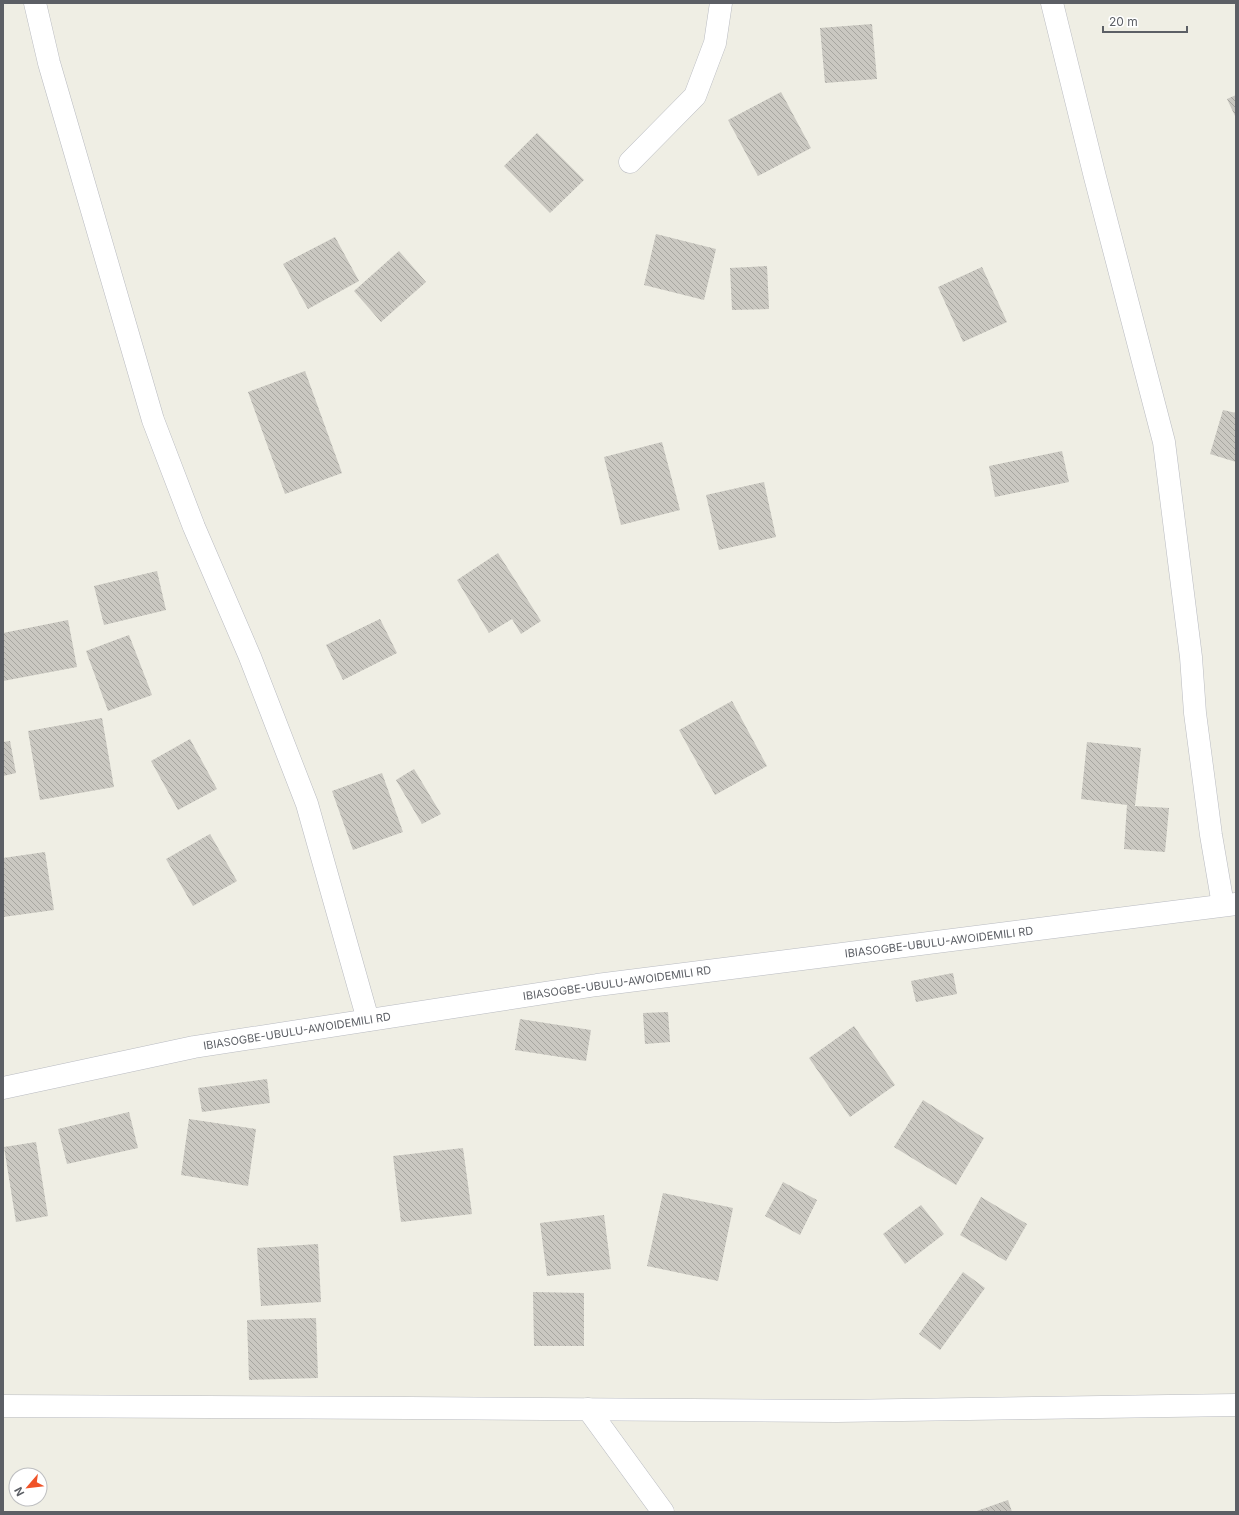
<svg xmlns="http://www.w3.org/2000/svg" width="1239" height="1515" viewBox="0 0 1239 1515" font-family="Inter,sans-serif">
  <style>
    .building { fill: url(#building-back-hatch) }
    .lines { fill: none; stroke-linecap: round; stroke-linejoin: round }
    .minor-casing { stroke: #b9bbc1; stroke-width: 23 }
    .minor { stroke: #fff; stroke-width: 22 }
    .labels { text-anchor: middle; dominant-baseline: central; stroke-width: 3; stroke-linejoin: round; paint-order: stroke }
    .street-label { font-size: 11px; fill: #5c5f65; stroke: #fff }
  </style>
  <defs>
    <pattern id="building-back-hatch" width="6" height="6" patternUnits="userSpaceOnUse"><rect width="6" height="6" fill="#cac8c1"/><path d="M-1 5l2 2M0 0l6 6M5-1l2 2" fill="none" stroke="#a7a6a0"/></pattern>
  </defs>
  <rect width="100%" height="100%" fill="#efeee4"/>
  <!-- building -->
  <g class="building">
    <path d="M 872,24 L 877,79 L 825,83 L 820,28 Z"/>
    <path d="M 781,92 L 811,148 L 758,176 L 728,120 Z"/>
    <path d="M 1236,95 L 1236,118 L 1227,99 Z"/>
    <path d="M 537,133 L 584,180 L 550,213 L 504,166 Z"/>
    <path d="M 656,234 L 716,249 L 704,300 L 644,285 Z"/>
    <path d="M 335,237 L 359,281 L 308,309 L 283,264 Z"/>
    <path d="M 399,251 L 426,282 L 381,322 L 354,291 Z"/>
    <path d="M 767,266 L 769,309 L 732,310 L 730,268 Z"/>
    <path d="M 982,267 L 1007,322 L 963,342 L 938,287 Z"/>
    <path d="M 305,371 L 342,473 L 285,494 L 248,392 Z"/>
    <path d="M 1223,410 L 1236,413 L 1236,462 L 1210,454 Z"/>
    <path d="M 662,442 L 680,510 L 621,525 L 604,457 Z"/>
    <path d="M 1062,451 L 1069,482 L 995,497 L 989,466 Z"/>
    <path d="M 764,482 L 776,537 L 719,550 L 706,495 Z"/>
    <path d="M 498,553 L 541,621 L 521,634 L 512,619 L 489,633 L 457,580 Z"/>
    <path d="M 157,571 L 166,610 L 104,625 L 94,586 Z"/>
    <path d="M 380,619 L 397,653 L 343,680 L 326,645 Z"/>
    <path d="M 68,620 L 77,667 L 3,681 L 3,633 Z"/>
    <path d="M 129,635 L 152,695 L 108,711 L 86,651 Z"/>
    <path d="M 732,701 L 767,766 L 715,795 L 679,730 Z"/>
    <path d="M 102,718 L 114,787 L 40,800 L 28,731 Z"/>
    <path d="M 190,739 L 217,789 L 178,810 L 151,761 Z"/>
    <path d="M 10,741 L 16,773 L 3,776 L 3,742 Z"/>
    <path d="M 1087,742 L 1141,748 L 1135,806 L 1169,808 L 1165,852 L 1124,849 L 1127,805 L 1081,799 Z"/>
    <path d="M 414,769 L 441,814 L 422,824 L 396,780 Z"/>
    <path d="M 382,773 L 403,832 L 353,850 L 332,791 Z"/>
    <path d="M 210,834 L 237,881 L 193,906 L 166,859 Z"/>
    <path d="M 45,852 L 54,910 L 3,917 L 3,858 Z"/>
    <path d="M 953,973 L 957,994 L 916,1002 L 911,981 Z"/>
    <path d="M 668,1012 L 670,1042 L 645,1044 L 643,1013 Z"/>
    <path d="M 520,1019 L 591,1030 L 586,1061 L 515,1050 Z"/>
    <path d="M 854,1026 L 895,1085 L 850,1117 L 809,1058 Z"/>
    <path d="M 267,1079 L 270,1103 L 202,1112 L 198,1088 Z"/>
    <path d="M 923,1100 L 984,1138 L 956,1185 L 894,1147 Z"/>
    <path d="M 129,1112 L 138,1148 L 67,1164 L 58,1129 Z"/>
    <path d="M 189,1119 L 256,1129 L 248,1186 L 181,1175 Z"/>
    <path d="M 36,1142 L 48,1216 L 16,1222 L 4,1147 Z"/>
    <path d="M 463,1148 L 472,1214 L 401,1222 L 393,1156 Z"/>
    <path d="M 783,1182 L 817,1200 L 800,1235 L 765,1216 Z"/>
    <path d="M 663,1193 L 733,1208 L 718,1281 L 647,1266 Z"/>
    <path d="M 981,1197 L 1027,1224 L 1006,1261 L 960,1235 Z"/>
    <path d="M 921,1205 L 944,1234 L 905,1264 L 883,1234 Z"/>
    <path d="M 604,1215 L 611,1269 L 547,1276 L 540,1223 Z"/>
    <path d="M 318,1244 L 321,1302 L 261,1306 L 257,1248 Z"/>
    <path d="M 963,1272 L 985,1288 L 940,1350 L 919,1334 Z"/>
    <path d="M 533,1292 L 584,1293 L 584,1346 L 534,1346 Z"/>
    <path d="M 316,1318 L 318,1378 L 249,1380 L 247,1320 Z"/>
    <path d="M 1008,1500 L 1012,1512 L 974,1512 Z"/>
  </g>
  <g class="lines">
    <!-- minor casing -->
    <g class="minor-casing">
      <g id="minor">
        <path d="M 35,3 L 49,63 L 153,420 L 194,527 L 250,657 L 307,804 L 368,1020"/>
        <path d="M 1052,3 L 1095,177 L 1164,442 L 1191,657 L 1195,713 L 1211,835 L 1223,905"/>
        <path d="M 630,162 L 695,96 L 715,43 L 721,3"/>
        <path d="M 3,1088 L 194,1047 L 597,985 L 1236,904"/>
        <path d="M 3,1406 L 409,1408 L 837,1411 L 1236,1405"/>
        <path d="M 588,1409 L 663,1512"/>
      </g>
    </g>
    <!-- minor -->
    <use href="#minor" class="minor"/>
  </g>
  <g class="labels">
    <!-- street labels -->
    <g class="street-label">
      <text transform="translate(939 942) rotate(-7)">IBIASOGBE-UBULU-AWOIDEMILI RD</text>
      <text transform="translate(617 983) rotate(-8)">IBIASOGBE-UBULU-AWOIDEMILI RD</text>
      <text transform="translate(297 1031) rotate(-9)">IBIASOGBE-UBULU-AWOIDEMILI RD</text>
    </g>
  </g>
  <!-- border -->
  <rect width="1239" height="1515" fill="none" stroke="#5c5f65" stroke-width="8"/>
  <!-- north arrow -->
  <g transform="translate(28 1487) rotate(242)"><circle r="19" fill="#ffffff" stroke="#bebfc1"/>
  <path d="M0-3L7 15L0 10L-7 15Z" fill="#f05328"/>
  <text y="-6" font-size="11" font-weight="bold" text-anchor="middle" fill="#5c5f65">N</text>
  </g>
  <!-- scale -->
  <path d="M1103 26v6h84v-6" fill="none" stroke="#5c5f65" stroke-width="2"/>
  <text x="1109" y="26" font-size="12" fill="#5c5f65" stroke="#ffffff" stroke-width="3" paint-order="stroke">20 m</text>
</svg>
